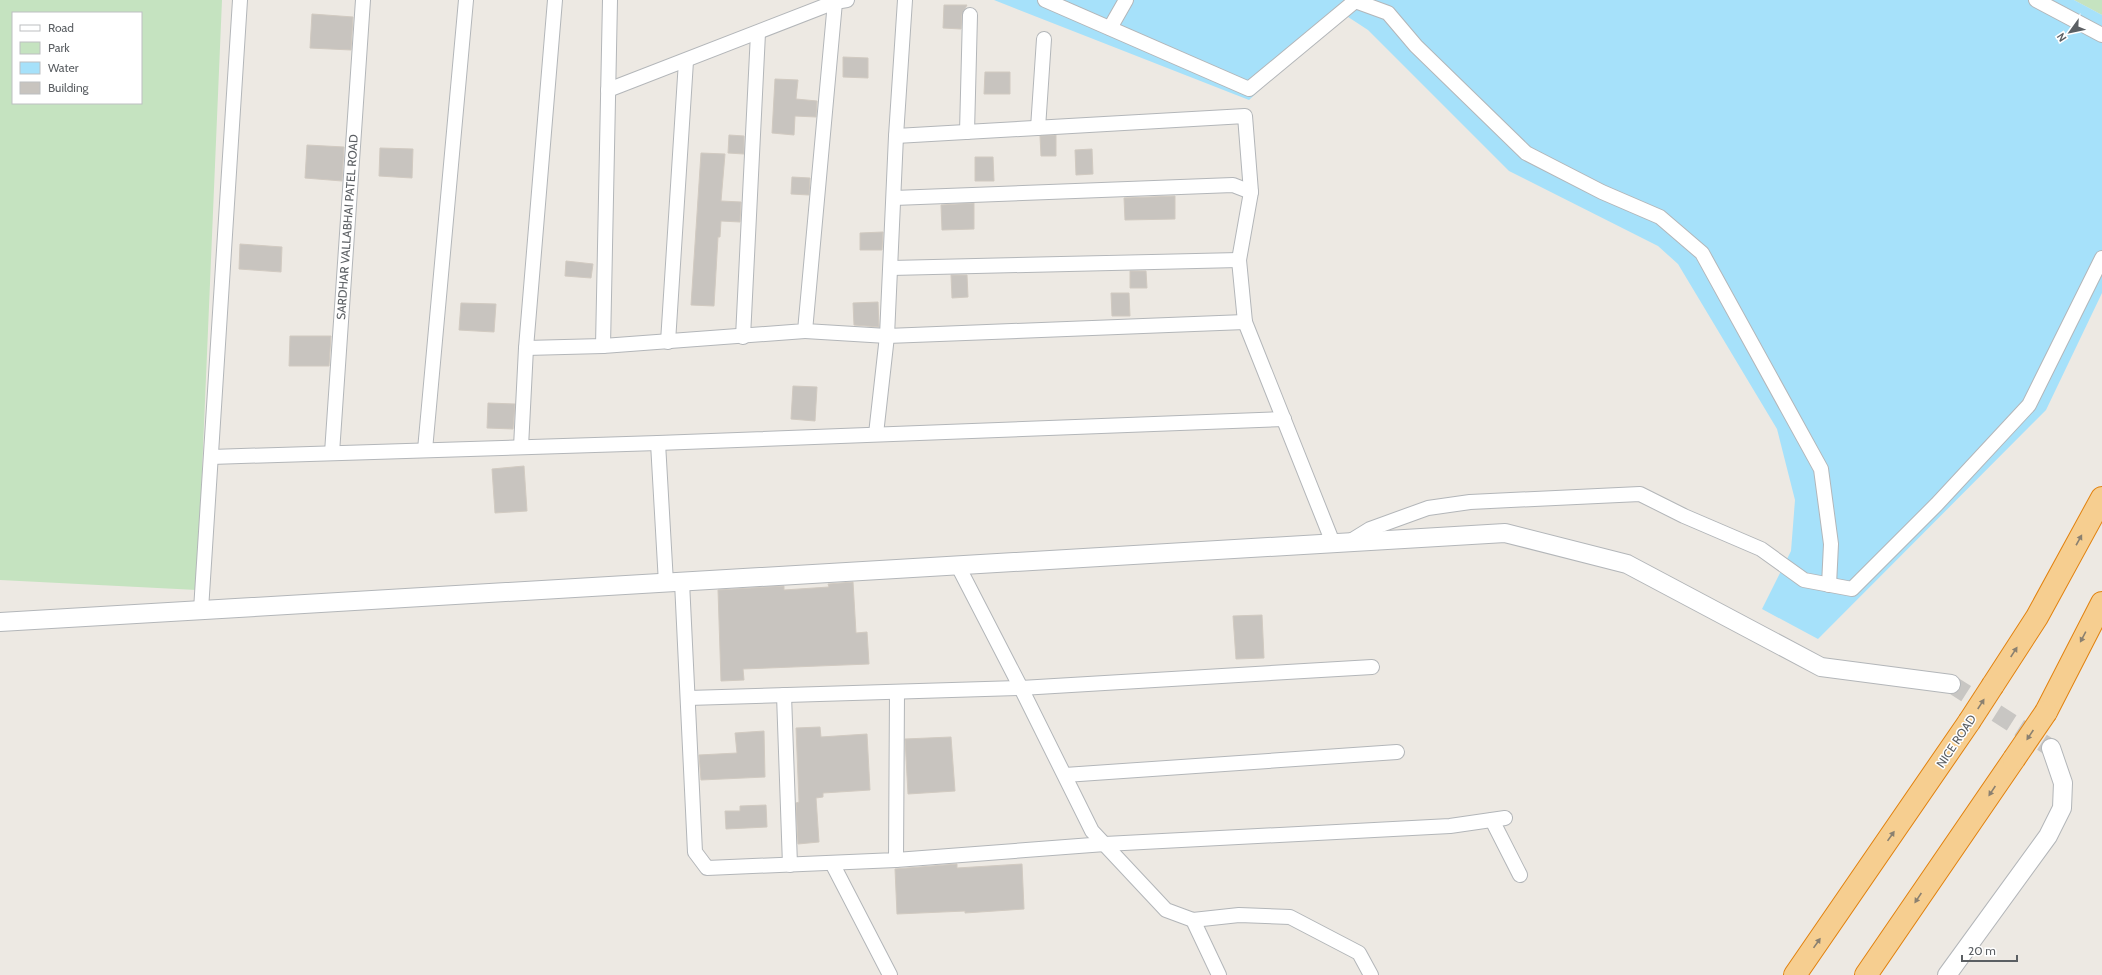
<svg xmlns="http://www.w3.org/2000/svg" width="2102" height="975" viewBox="0 0 2102 975" font-family="Cabin,sans-serif">
  <style>
    .green { fill: #c5e3c0; fill-rule: evenodd }
    .water { fill: #a6e1fa }
    .building { fill: #c8c4bf; stroke: #d1cac1 }
    .lines { fill: none; stroke-linecap: round; stroke-linejoin: round }
    .tertiary-tunnel { stroke: #c8c6c3; stroke-width: 18; stroke-dasharray: 18 9; stroke-linecap: butt }
    .minor-casing { stroke: #b3b6b9; stroke-width: 16 }
    .tertiary-casing { stroke: #b3b6b9; stroke-width: 20 }
    .motorway-casing { stroke: #e2820e; stroke-width: 24 }
    .minor { stroke: #fff; stroke-width: 14 }
    .tertiary { stroke: #fff; stroke-width: 18 }
    .motorway { stroke: #f6ce90; stroke-width: 22 }
    .motorway-bridge-casing { stroke: #e2820e; stroke-width: 24; stroke-linecap: butt }
    .motorway-bridge { stroke: #f6ce90; stroke-width: 22 }
    .oneway { fill: #8a8070 }
    .labels { text-anchor: middle; dominant-baseline: central; stroke-width: 3; stroke-linejoin: round; paint-order: stroke }
    .street-label { font-size: 12px; fill: #5b5f63; stroke: #fff }
  </style>
  <rect width="100%" height="100%" fill="#ede9e3"/>
  <!-- green -->
  <g class="green">
    <path d="M 0,0 L 222,0 L 197,590 L 0,580 ZM 13,13 L 141,13 L 141,103 L 13,103 Z"/>
    <path d="M 2074,0 L 2102,0 L 2102,15 Z"/>
  </g>
  <!-- water -->
  <path class="water" d="M 994,0 L 2074,0 L 2102,15 L 2102,293 L 2046,410 L 1818,639 L 1762,609 L 1791,551 L 1795,500 L 1777,429 L 1678,264 L 1658,246 L 1509,171 L 1368,30 L 1342,13 L 1249,100 Z"/>
  <!-- building -->
  <g class="building">
    <path d="M 944,5 L 967,5 L 962,14 L 961,29 L 943,28 Z"/>
    <path d="M 312,14 L 353,17 L 351,50 L 310,48 Z"/>
    <path d="M 843,57 L 868,58 L 868,78 L 843,77 Z"/>
    <path d="M 985,72 L 1010,72 L 1010,94 L 984,94 Z"/>
    <path d="M 775,79 L 798,80 L 796,99 L 817,101 L 816,117 L 795,116 L 794,135 L 772,133 Z"/>
    <path d="M 729,135 L 744,136 L 744,154 L 728,153 Z"/>
    <path d="M 1056,135 L 1056,156 L 1041,156 L 1040,136 Z"/>
    <path d="M 307,145 L 344,147 L 342,181 L 305,178 Z"/>
    <path d="M 380,148 L 413,149 L 412,178 L 379,176 Z"/>
    <path d="M 1092,149 L 1093,174 L 1076,175 L 1075,150 Z"/>
    <path d="M 701,153 L 725,154 L 721,201 L 741,202 L 740,222 L 721,221 L 720,237 L 718,237 L 714,306 L 691,305 Z"/>
    <path d="M 975,157 L 993,157 L 994,181 L 975,181 Z"/>
    <path d="M 792,177 L 810,178 L 809,195 L 791,194 Z"/>
    <path d="M 1175,196 L 1175,219 L 1125,220 L 1124,198 Z"/>
    <path d="M 974,203 L 974,229 L 942,230 L 941,205 Z"/>
    <path d="M 883,232 L 882,250 L 860,250 L 860,233 Z"/>
    <path d="M 240,244 L 282,247 L 281,272 L 239,269 Z"/>
    <path d="M 566,261 L 593,264 L 591,278 L 565,276 Z"/>
    <path d="M 1130,271 L 1146,271 L 1147,288 L 1130,288 Z"/>
    <path d="M 951,275 L 967,275 L 968,297 L 952,298 Z"/>
    <path d="M 1111,293 L 1129,293 L 1130,316 L 1112,316 Z"/>
    <path d="M 878,302 L 879,327 L 854,325 L 853,303 Z"/>
    <path d="M 461,303 L 496,304 L 494,332 L 459,330 Z"/>
    <path d="M 290,336 L 331,336 L 329,366 L 289,366 Z"/>
    <path d="M 793,386 L 817,387 L 815,421 L 791,419 Z"/>
    <path d="M 488,403 L 515,404 L 513,429 L 487,428 Z"/>
    <path d="M 524,466 L 527,511 L 495,513 L 492,469 Z"/>
    <path d="M 853,582 L 856,633 L 867,632 L 869,664 L 743,669 L 744,680 L 721,681 L 718,590 L 784,586 L 784,590 L 829,587 L 828,584 Z"/>
    <path d="M 1262,615 L 1264,658 L 1236,659 L 1233,616 Z"/>
    <path d="M 820,727 L 821,737 L 867,734 L 870,790 L 823,793 L 823,797 L 816,798 L 819,842 L 798,844 L 796,803 L 799,802 L 796,728 Z"/>
    <path d="M 764,731 L 765,777 L 701,780 L 699,755 L 737,753 L 735,733 Z"/>
    <path d="M 951,737 L 955,791 L 908,794 L 905,739 Z"/>
    <path d="M 766,805 L 767,827 L 726,829 L 725,811 L 740,811 L 740,806 Z"/>
    <path d="M 957,864 L 957,868 L 1022,864 L 1024,909 L 965,913 L 965,911 L 897,914 L 895,869 Z"/>
  </g>
  <g class="lines">
    <!-- tertiary-tunnel -->
    <path class="tertiary-tunnel" d="M 1951,684 L 2051,748"/>
    <!-- minor casing -->
    <g class="minor-casing">
      <g id="minor">
        <path d="M 1045,0 L 1249,89 L 1355,1 L 1388,13 L 1416,46 L 1526,153 L 1602,192 L 1660,217 L 1702,253 L 1821,469 L 1831,544 L 1829,585"/>
        <path d="M 2036,0 L 2102,35"/>
        <path d="M 1110,28 L 1126,0"/>
        <path d="M 608,90 L 835,2 L 847,0"/>
        <path d="M 1038,128 L 1044,39"/>
        <path d="M 967,132 L 970,15"/>
        <path d="M 896,136 L 1245,116 L 1251,192 L 1239,260 L 1245,322 L 1333,543"/>
        <path d="M 894,198 L 1233,185 L 1251,192"/>
        <path d="M 891,268 L 1239,260"/>
        <path d="M 805,331 L 887,336 L 1245,322"/>
        <path d="M 743,337 L 758,33"/>
        <path d="M 668,342 L 686,61"/>
        <path d="M 603,346 L 610,0"/>
        <path d="M 526,348 L 603,346 L 805,331 L 835,2"/>
        <path d="M 876,434 L 887,336 L 896,136 L 905,0"/>
        <path d="M 658,443 L 666,583"/>
        <path d="M 521,447 L 526,348 L 555,0"/>
        <path d="M 425,450 L 466,0"/>
        <path d="M 332,453 L 363,0"/>
        <path d="M 211,457 L 658,443 L 1284,419"/>
        <path d="M 1349,542 L 1370,529 L 1428,508 L 1470,502 L 1640,494 L 1684,516 L 1761,549 L 1804,580 L 1852,589 L 1937,504 L 2029,405 L 2102,258"/>
        <path d="M 958,566 L 1021,688 L 1092,831 L 1166,910 L 1193,920 L 1239,915 L 1290,917 L 1359,953 L 1371,975"/>
        <path d="M 682,582 L 695,852 L 707,868 L 896,860 L 897,692"/>
        <path d="M 201,610 L 240,0"/>
        <path d="M 784,695 L 790,865"/>
        <path d="M 688,698 L 1021,688 L 1372,667"/>
        <path d="M 1065,775 L 1397,752"/>
        <path d="M 1492,820 L 1520,875"/>
        <path d="M 896,860 L 1105,844 L 1450,826 L 1505,818"/>
        <path d="M 832,863 L 890,975"/>
        <path d="M 1193,920 L 1219,975"/>
      </g>
    </g>
    <!-- tertiary casing -->
    <g class="tertiary-casing">
      <g id="tertiary">
        <path d="M 0,622 L 1505,533 L 1627,564 L 1821,667 L 1951,684"/>
        <path d="M 1947,975 L 2048,836 L 2062,808 L 2063,783 L 2051,748"/>
      </g>
    </g>
    <!-- motorway casing -->
    <g class="motorway-casing">
      <g id="motorway">
        <path d="M 1993,685 L 2037,617 L 2102,498"/>
        <path d="M 2046,712 L 2102,603"/>
        <path d="M 1795,975 L 1969,722"/>
        <path d="M 1866,975 L 2014,759"/>
      </g>
    </g>
    <!-- minor -->
    <use href="#minor" class="minor"/>
    <!-- tertiary -->
    <use href="#tertiary" class="tertiary"/>
    <!-- motorway -->
    <use href="#motorway" class="motorway"/>
    <!-- motorway-bridge casing -->
    <g class="motorway-bridge-casing">
      <g id="motorway-bridge">
        <path d="M 1969,722 L 1993,685"/>
        <path d="M 2014,759 L 2046,712"/>
      </g>
    </g>
    <!-- motorway-bridge -->
    <use href="#motorway-bridge" class="motorway-bridge"/>
  </g>
  <!-- one-way arrows -->
  <defs><path id="oneway-solid" d="M-6-.8H1V-3.2L6.5 0L1 3.2V.8H-6Z"/></defs>
  <g class="oneway">
    <use href="#oneway-solid" transform="translate(2079 540) rotate(-61)"/>
    <use href="#oneway-solid" transform="translate(2083 637) rotate(118)"/>
    <use href="#oneway-solid" transform="translate(2014 652) rotate(-57)"/>
    <use href="#oneway-solid" transform="translate(1981 704) rotate(-57)"/>
    <use href="#oneway-solid" transform="translate(2030 735) rotate(124)"/>
    <use href="#oneway-solid" transform="translate(1992 791) rotate(124)"/>
    <use href="#oneway-solid" transform="translate(1891 836) rotate(-55)"/>
    <use href="#oneway-solid" transform="translate(1918 898) rotate(124)"/>
    <use href="#oneway-solid" transform="translate(1817 943) rotate(-55)"/>
  </g>
  <g class="labels">
    <!-- street labels -->
    <g class="street-label">
      <text transform="translate(347 227) rotate(-86)">SARDHAR VALLABHAI PATEL ROAD</text>
      <text transform="translate(1956 741) rotate(-56)">NICE ROAD</text>
    </g>
  </g>
  <!-- legend -->
  <rect x="12" y="12" width="130" height="92" fill="#ffffff" stroke="#bdbfc1"/>
  <rect x="20" y="25" width="20" height="6" fill="#ffffff" stroke="#bdbfc1"/>
  <text x="48" y="32" font-size="12" fill="#5b5f63">Road</text>
  <rect x="20" y="42" width="20" height="12" fill="#c5e3c0" stroke="#bdbfc1"/>
  <text x="48" y="52" font-size="12" fill="#5b5f63">Park</text>
  <rect x="20" y="62" width="20" height="12" fill="#a6e1fa" stroke="#bdbfc1"/>
  <text x="48" y="72" font-size="12" fill="#5b5f63">Water</text>
  <rect x="20" y="82" width="20" height="12" fill="#c8c4bf" stroke="#bdbfc1"/>
  <text x="48" y="92" font-size="12" fill="#5b5f63">Building</text>
  <!-- north arrow -->
  <g transform="translate(2070 32) rotate(237)" stroke="#ffffff" stroke-width="3" paint-order="stroke">
  <path d="M0-3L7 15L0 10L-7 15Z" fill="#5b5f63"/>
  <text y="-6" font-size="11" font-weight="bold" text-anchor="middle" fill="#5b5f63">N</text>
  </g>
  <!-- scale -->
  <path d="M1962 955v6h55v-6" fill="none" stroke="#5b5f63" stroke-width="2"/>
  <text x="1968" y="955" font-size="12" fill="#5b5f63" stroke="#ffffff" stroke-width="3" paint-order="stroke">20 m</text>
</svg>
